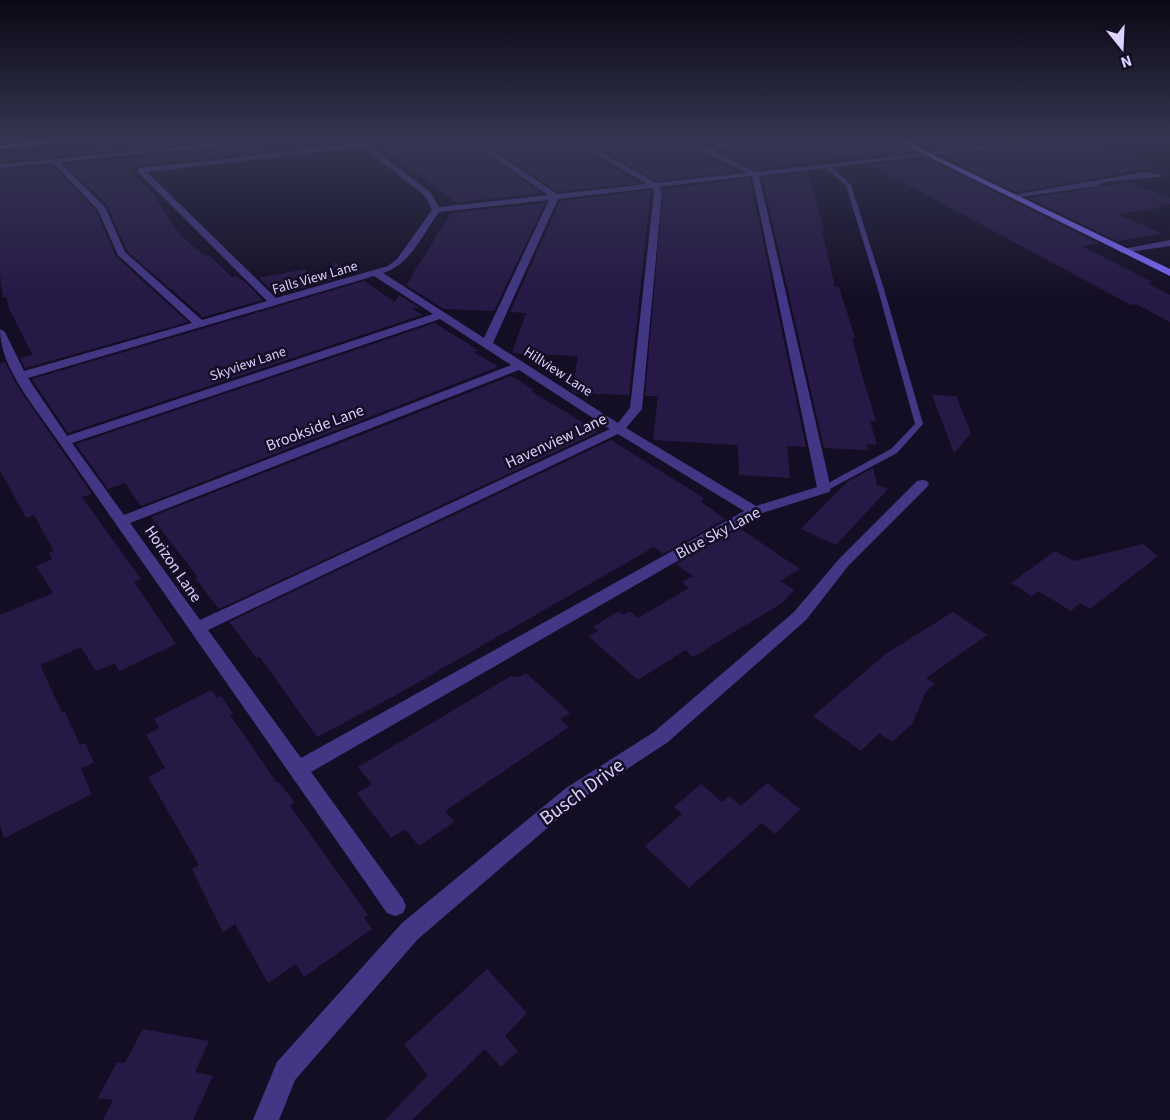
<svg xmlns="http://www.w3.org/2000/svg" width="1170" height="1120" viewBox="0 0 1170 1120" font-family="'Source Sans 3',sans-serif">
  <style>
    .building { fill: #271946 }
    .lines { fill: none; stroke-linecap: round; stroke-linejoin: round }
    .lane { fill: #433785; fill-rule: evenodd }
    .street { fill: #433785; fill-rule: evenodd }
    .secondary { fill: #7e68ff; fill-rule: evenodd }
    .labels { text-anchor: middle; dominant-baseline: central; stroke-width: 5; stroke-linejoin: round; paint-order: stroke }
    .far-street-label { font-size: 14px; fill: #dcd1ff; stroke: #140e25 }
    .street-label { font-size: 16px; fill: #dcd1ff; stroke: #140e25 }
    .near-street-label { font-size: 20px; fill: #dcd1ff; stroke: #140e25 }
  </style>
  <rect width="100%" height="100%" fill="#140e25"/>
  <!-- building -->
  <g class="building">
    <path d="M 186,140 L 230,140 L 0,162 L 0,158 L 6,155 Z"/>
    <path d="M 374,140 L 467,140 L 542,193 L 456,203 Z"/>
    <path d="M 481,140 L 570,140 L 640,183 L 558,192 Z"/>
    <path d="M 585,140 L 679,140 L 738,172 L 656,181 Z"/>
    <path d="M 738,140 L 899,140 L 914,152 L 857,158 L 852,155 L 756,170 L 719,152 Z"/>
    <path d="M 913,140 L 1017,140 L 928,150 Z"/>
    <path d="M 1041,140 L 1087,140 L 1158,168 L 1110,174 L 1113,175 L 1016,192 L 941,156 L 1040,144 Z"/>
    <path d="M 264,144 L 264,152 L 138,166 L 127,169 L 152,192 L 180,235 L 205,256 L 210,256 L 232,277 L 236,276 L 245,282 L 263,300 L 203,317 L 127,251 L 107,205 L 65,164 Z"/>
    <path d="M 926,158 L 1100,244 L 1082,246 L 1152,282 L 1147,283 L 1170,295 L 1170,322 L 1136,304 L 1131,305 L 871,165 Z"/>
    <path d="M 52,165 L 96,211 L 116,257 L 188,322 L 25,368 L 20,358 L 33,355 L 10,311 L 6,297 L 3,297 L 0,274 L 0,170 Z"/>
    <path d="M 808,172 L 824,230 L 822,230 L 835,287 L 839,287 L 855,338 L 852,338 L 862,375 L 876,421 L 870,421 L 877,445 L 867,444 L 868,450 L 824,448 L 762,178 Z"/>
    <path d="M 750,178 L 806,447 L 787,446 L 790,478 L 739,475 L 738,445 L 653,440 L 658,396 L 645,396 L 663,189 Z"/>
    <path d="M 1129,182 L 1170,199 L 1170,204 L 1157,205 L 1162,208 L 1118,214 L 1162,234 L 1117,241 L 1028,198 Z"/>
    <path d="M 651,190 L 629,395 L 575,393 L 572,391 L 578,356 L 512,353 L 526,313 L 510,312 L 560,201 Z"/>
    <path d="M 545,203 L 494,311 L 444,309 L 406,285 L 451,213 Z"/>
    <path d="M 335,262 L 352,274 L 277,295 L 259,278 L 305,269 L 320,282 Z"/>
    <path d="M 364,281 L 395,302 L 399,295 L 420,308 L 411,308 L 422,315 L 68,433 L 32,379 Z"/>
    <path d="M 435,323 L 479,351 L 472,351 L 498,367 L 141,506 L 125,483 L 108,489 L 76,444 Z"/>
    <path d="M 5,362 L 19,389 L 92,494 L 82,497 L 141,579 L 134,582 L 176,644 L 119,671 L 115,663 L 96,671 L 81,647 L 40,665 L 62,713 L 65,712 L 80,745 L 85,743 L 94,762 L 81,769 L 92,794 L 4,838 L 0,825 L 0,615 L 53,593 L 36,566 L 52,559 L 49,553 L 54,551 L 34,515 L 26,518 L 0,470 L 0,364 Z"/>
    <path d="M 511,376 L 535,391 L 531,391 L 598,432 L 219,609 L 195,578 L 198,577 L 151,517 Z"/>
    <path d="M 932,395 L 956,396 L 971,433 L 954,453 Z"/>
    <path d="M 611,440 L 704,498 L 701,502 L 725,519 L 663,554 L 654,547 L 396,695 L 317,737 L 259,656 L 257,658 L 229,622 Z"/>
    <path d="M 873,468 L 877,485 L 888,489 L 836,545 L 801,529 L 847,482 Z"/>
    <path d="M 739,528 L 800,569 L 780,581 L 794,590 L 782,603 L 693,657 L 685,650 L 638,680 L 588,636 L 598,631 L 593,627 L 619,611 L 623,615 L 630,611 L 638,618 L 689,588 L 682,582 L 693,576 L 676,564 Z"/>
    <path d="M 1143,544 L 1158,556 L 1090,609 L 1080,603 L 1071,611 L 1038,591 L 1032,596 L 1011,583 L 1055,551 L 1074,561 Z"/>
    <path d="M 953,612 L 987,635 L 926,678 L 935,683 L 926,692 L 912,724 L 892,742 L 879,733 L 861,751 L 813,716 L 887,653 Z"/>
    <path d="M 526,673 L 570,713 L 560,719 L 569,727 L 445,811 L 454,822 L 419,846 L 405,829 L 391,838 L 357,793 L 372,784 L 358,767 L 511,676 L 519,677 Z"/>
    <path d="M 211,690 L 217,698 L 221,696 L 233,713 L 230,715 L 277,783 L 279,782 L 294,802 L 290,806 L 368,915 L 364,918 L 372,929 L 304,977 L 296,964 L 268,983 L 235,924 L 223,932 L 192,869 L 199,865 L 148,777 L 165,768 L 146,735 L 159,728 L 154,719 Z"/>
    <path d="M 767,783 L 800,809 L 775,834 L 762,823 L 689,888 L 645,846 L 682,814 L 674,807 L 701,784 L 722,802 L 729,796 L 741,806 Z"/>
    <path d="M 487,969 L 527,1013 L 505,1036 L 518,1051 L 501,1067 L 485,1049 L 412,1120 L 385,1120 L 428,1075 L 404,1045 Z"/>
    <path d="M 143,1029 L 209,1041 L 195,1072 L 213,1076 L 193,1120 L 103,1120 L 113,1100 L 98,1098 L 117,1062 L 125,1063 Z"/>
  </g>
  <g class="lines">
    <!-- lane -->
    <path class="lane" d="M 825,165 L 829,165 L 851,185 L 883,286 L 923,424 L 897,453 L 824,492 L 821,491 L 819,489 L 821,487 L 891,449 L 915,424 L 877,286 L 846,186 L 825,167 Z"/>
    <!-- street -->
    <g class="street">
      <path d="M 254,140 L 278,140 L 60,162 L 105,207 L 125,252 L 202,320 L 267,301 L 138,172 L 138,168 L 358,144 L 355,140 L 362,140 L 431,193 L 439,207 L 548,195 L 469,140 L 477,140 L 557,194 L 647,184 L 572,140 L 580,140 L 656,183 L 746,173 L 681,140 L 689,140 L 709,149 L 728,140 L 736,140 L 714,152 L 756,172 L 1037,140 L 1040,142 L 759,176 L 831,489 L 829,492 L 759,514 L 311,772 L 403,899 L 406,906 L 403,913 L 395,916 L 387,913 L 58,441 C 37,409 0,369 0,329 L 5,332 L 24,371 L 192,323 L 118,255 L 98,210 L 53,163 L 0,168 L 0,164 ZM 363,147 L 425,196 L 432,210 L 397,259 L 388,266 L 276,298 L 147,172 ZM 752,176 L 817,487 L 756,506 L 626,428 L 642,409 L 662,192 L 659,187 ZM 652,188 L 654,192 L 630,408 L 618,423 L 493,343 L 558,199 ZM 549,200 L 484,338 L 383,273 C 410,265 423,234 439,212 ZM 374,276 L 433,314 L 67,436 L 28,378 ZM 440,319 L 511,365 L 124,515 L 72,443 ZM 519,370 L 610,429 L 200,620 L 130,523 ZM 618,434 L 744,511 L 301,758 L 208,630 Z"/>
      <path d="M 1144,172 L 1166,176 L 1103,182 L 1098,186 L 1012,198 L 1008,196 Z"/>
      <path d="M 1170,240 L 1170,246 L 1122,253 L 1118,250 Z"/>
      <path d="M 922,480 L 927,481 L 929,484 L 927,487 L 849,565 L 806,620 L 668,742 L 580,800 L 418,939 L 295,1080 L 279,1120 L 253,1120 L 277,1062 L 402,923 L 566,788 L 654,732 L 794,612 L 839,559 L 917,481 Z"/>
    </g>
    <!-- secondary -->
    <g class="secondary">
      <path d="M 51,140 L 75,140 L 0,149 L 0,145 Z"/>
      <path d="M 901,140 L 909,140 L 921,149 L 1170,269 L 1170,276 L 917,151 Z"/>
    </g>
  </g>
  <!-- sky -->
  <linearGradient id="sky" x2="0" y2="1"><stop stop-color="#0b0814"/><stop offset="0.47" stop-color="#343651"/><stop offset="1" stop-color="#343651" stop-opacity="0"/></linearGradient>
  <rect width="1170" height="297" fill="url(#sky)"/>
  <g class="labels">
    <!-- far-street labels -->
    <g class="far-street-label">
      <text transform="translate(315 278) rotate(-16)">Falls View Lane</text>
      <text transform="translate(248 364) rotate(-19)">Skyview Lane</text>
      <text transform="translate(558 372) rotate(33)">Hillview Lane</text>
    </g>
    <!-- street labels -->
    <g class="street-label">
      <text transform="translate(315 428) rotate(-21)">Brookside Lane</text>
      <text transform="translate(556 441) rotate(-25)">Havenview Lane</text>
      <text transform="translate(718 533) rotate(-28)">Blue Sky Lane</text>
      <text transform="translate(173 564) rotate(56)">Horizon Lane</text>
    </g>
    <!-- near-street labels -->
    <g class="near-street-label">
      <text transform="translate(582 792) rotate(-36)">Busch Drive</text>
    </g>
  </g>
  <!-- north arrow -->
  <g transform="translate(1122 48) rotate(162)" stroke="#140e25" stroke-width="4.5" paint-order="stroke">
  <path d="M0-4.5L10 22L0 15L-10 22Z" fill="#dcd1ff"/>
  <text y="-9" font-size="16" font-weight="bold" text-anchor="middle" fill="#dcd1ff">N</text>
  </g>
</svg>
